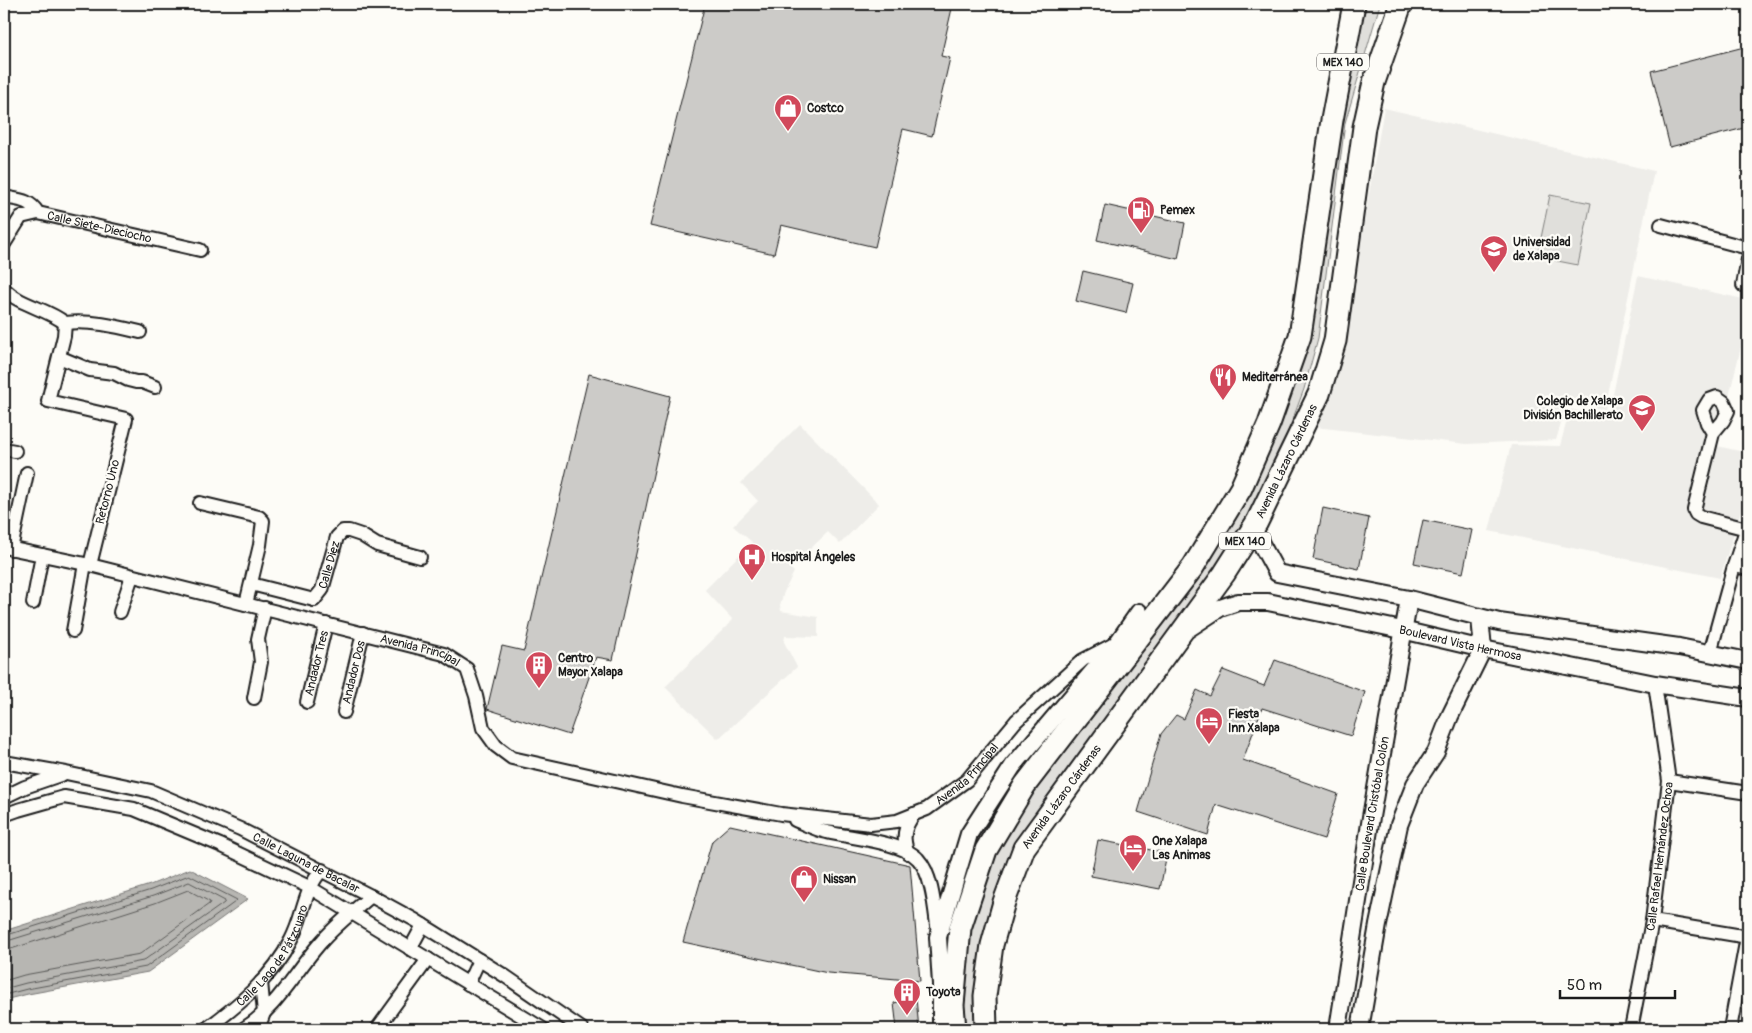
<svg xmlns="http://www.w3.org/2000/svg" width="1752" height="1033" viewBox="0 0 1752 1033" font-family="Pangolin,sans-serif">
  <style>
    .built { fill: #eeede9 }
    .green { fill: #e0dfdb; stroke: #7e7e7c }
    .water { fill: #b7b6b2; stroke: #797876 }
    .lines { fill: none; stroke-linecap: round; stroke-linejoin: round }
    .shore { stroke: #5a5a58; stroke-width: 1 }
    .building { fill: #cccbc8; stroke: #1c1c1c }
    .minor-casing { stroke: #1c1c1c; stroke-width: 16 }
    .tertiary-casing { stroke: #1c1c1c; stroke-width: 20 }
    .trunk-casing { stroke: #1c1c1c; stroke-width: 25 }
    .minor { stroke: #fdfcf7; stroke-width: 12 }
    .tertiary { stroke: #fdfcf7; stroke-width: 16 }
    .trunk { stroke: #fdfcf7; stroke-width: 21 }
    .labels { text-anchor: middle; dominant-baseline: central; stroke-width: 4.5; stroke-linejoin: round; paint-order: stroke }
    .shield { fill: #fdfcf7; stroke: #605f5e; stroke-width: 1 }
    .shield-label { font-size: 11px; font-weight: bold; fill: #1c1c1c }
    .poi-label { font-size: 12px; font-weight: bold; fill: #1c1c1c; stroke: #fdfcf7; text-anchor: start }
    .street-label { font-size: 12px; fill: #1c1c1c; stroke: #fdfcf7 }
  </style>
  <rect width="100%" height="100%" fill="#fdfcf7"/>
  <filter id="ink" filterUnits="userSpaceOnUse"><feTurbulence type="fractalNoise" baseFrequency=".02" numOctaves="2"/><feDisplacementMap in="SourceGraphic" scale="10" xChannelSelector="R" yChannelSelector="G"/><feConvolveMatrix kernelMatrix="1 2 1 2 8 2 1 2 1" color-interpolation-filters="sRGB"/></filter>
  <g filter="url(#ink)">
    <!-- built -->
    <g class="built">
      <path d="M 1384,108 L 1654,171 L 1605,410 L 1568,401 L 1556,440 L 1466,444 L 1315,427 L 1337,376 Z"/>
      <path d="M 1638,276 L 1748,300 L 1748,318 L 1717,446 L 1748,453 L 1748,488 L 1720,578 L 1489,531 L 1511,445 L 1560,446 L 1570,409 L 1608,418 Z"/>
      <path d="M 800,424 L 879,504 L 840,544 L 828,532 L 790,568 L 794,572 L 784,592 L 780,605 L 781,611 L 818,617 L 818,637 L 785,636 L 784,642 L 797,667 L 718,739 L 665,687 L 733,620 L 705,590 L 752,542 L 733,526 L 758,501 L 741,483 Z"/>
    </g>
    <!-- green -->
    <g class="green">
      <path d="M 1367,4 L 1380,4 L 1345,123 L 1318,338 L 1304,389 L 1255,520 L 1018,847 L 984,1029 L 965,1029 L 963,1002 L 966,930 L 993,852 L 1061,750 L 1197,567 L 1305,339 L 1335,119 Z"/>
      <path d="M 1550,195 L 1591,203 L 1578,265 L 1537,257 Z"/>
    </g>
    <!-- water -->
    <path class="water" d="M 190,869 L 248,899 L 148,972 L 28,994 L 4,1000 L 4,931 L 150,885 Z"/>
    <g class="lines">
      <!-- shore -->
      <g class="shore">
        <path d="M 4,936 L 151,890 L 189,875 L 237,900 L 235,902 L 146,967 L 27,989 L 4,995"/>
        <path d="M 4,942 L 153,896 L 189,882 L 225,901 L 224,903 L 143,961 L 26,983 L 4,989"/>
        <path d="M 4,950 L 11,949 L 155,903 L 188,890 L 210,902 L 209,904 L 140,954 L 24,975 L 4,981"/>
      </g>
    </g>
    <!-- building -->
    <g class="building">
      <path d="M 705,4 L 953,4 L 941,56 L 950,58 L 932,136 L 903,129 L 875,247 L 781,225 L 774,254 L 650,226 Z"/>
      <path d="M 1744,47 L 1748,63 L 1748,127 L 1670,147 L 1651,71 Z"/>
      <path d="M 1105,205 L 1185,223 L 1178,259 L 1097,240 Z"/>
      <path d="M 1083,271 L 1133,283 L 1126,313 L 1076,301 Z"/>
      <path d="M 589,374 L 670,396 L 613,660 L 596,657 L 569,735 L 487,709 L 502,646 L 524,651 Z"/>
      <path d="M 1323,508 L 1369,518 L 1359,569 L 1313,559 Z"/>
      <path d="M 1423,520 L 1472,530 L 1463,573 L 1414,563 Z"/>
      <path d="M 1275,660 L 1365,692 L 1351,736 L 1262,708 L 1243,760 L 1338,794 L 1324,839 L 1216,805 L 1208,835 L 1138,812 L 1161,734 L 1176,715 L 1184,719 L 1197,690 L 1210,696 L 1223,670 L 1264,686 Z"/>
      <path d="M 730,825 L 910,865 L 920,981 L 828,973 L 683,942 L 712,841 Z"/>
      <path d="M 1098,840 L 1167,853 L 1160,889 L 1091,876 Z"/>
      <path d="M 916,998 L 919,1029 L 897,1029 L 894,1003 Z"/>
    </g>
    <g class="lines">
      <!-- minor casing -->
      <g class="minor-casing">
        <g id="minor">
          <path id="s1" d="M 4,197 C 18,200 29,199 38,213 L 200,250"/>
          <path d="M 1661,225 L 1748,248"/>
          <path d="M 4,244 L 21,217 L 38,213"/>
          <path d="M 1748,259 L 1743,285 L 1748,286"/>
          <path d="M 4,289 C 21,306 46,308 65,323 C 90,320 115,326 140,332"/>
          <path d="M 65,323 L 64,336 L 48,401 L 126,419 L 90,565"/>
          <path d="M 59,357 L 90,370 L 114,373 L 128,380 L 136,382 L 142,382 L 155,387"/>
          <path d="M 1713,433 L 1707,423 L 1703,410 L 1709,400 L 1717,397 L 1724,402 L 1728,411 L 1723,421 L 1713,433 L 1694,510 L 1696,514 L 1701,517 L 1747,529"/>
          <path d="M 4,449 L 15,451"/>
          <path d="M 200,503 L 259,517 L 263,521 L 260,545 L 246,604"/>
          <path id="s2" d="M 4,547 L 90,565 L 444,654 L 467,669 L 476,696 L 483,728 L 496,746 L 512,758 L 682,796 L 781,814 L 871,824 L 897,821 L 927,809 L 967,780 L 1016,721 L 1083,660 L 1114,644"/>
          <path d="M 11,549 L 27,473"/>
          <path d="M 1734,566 L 1748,569"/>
          <path d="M 251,584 L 314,600"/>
          <path id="s3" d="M 314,600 L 322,590 L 337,537 L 343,531 L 349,531 L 361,535 L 377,545 L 420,557"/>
          <path d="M 33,603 L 42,555"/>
          <path d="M 120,612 L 132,576"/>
          <path d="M 73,631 L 85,564"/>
          <path d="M 1710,653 L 1734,566 L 1748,524"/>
          <path d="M 254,698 L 261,662 L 258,639 L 265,608"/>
          <path id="s4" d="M 307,702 L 326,624"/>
          <path id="s5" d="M 344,712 L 363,633"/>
          <path id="s6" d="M 4,762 L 66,773 L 151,791 L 240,829 L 371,896 L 415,920 L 505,976 L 582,1029"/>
          <path d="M 1669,781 L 1748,793"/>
          <path d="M 4,797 L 25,787 L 63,774"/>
          <path d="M 4,815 L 18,810 L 64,797 L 134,809 L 220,845 L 309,887 L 543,1029"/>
          <path d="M 795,820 C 805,824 816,830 827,832 C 850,838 903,842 918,859 C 933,875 935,912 938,933"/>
          <path d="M 908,853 C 902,838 904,827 914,814"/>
          <path d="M 1652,921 L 1748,937"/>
          <path d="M 410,949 L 423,925"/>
          <path d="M 468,984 L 479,960"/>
          <path id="s7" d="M 206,1029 C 239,1005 273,977 291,940 C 304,916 303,891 322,870"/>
          <path d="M 243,1029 C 278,1008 296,969 323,940 C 337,924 355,910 371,896"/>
          <path d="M 258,1029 L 264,1013 L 261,982"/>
          <path d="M 377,1029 L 428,959"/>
          <path id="s8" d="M 1631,1029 L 1652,921 L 1669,781 L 1655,684"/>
          <path d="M 1730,1029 L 1747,937"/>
        </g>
      </g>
      <!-- tertiary casing -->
      <g class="tertiary-casing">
        <g id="tertiary">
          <path d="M 1253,529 L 1277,573 L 1409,599 L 1499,622 L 1679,647 L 1748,661"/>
          <path id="s9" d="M 1188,629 L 1220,608 L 1238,602 L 1268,602 L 1402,630 L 1483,649 L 1655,684 L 1748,698"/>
          <path d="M 941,1029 L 941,984 L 938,937 L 969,834 L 1013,766 L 1118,642 L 1139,612"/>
          <path id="s10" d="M 1338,1029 L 1371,817 L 1409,599"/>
          <path d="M 1360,1029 L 1378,925 L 1399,825 L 1415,784 L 1436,752 L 1450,716 L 1483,649 L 1480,618"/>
        </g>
      </g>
      <!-- trunk casing -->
      <g class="trunk-casing">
        <g id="trunk">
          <path d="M 955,1029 L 953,1005 L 960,928 L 986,850 L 1025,785 L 1193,567 L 1241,488 L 1269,424 L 1300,336 L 1332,120 L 1354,4"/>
          <path id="s11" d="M 986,1029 L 985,996 L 992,945 L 1004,902 L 1024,848 L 1224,574 L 1257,522 L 1319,394 L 1335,341 L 1364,127 L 1374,82 L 1401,4"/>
        </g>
      </g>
      <!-- minor -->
      <use href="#minor" class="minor"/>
      <!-- tertiary -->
      <use href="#tertiary" class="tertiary"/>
      <!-- trunk -->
      <use href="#trunk" class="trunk"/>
    </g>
  </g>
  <!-- icons -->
  <defs>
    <g id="shop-pin" transform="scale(1.4375)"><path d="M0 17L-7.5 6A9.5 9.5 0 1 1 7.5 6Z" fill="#d1495b" stroke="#fdfcf7"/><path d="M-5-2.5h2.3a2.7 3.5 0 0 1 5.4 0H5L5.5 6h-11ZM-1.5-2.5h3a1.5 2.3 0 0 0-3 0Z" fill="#fff"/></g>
    <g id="fuel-pin" transform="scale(1.4375)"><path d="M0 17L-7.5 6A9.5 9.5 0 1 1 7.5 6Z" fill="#d1495b" stroke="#fdfcf7"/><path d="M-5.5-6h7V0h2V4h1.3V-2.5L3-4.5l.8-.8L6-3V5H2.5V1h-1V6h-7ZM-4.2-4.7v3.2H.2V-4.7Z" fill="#fff"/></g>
    <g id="university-pin" transform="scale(1.4375)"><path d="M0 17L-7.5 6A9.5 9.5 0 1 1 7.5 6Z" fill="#d1495b" stroke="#fdfcf7"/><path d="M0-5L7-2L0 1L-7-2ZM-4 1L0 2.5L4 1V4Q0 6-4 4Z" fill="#fff"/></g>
    <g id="restaurant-pin" transform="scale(1.4375)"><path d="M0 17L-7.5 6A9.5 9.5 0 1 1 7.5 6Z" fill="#d1495b" stroke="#fdfcf7"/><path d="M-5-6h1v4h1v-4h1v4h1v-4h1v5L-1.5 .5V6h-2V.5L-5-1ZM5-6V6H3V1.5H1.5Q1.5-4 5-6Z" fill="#fff"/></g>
    <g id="school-pin" transform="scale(1.4375)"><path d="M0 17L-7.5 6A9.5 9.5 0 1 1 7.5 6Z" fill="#d1495b" stroke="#fdfcf7"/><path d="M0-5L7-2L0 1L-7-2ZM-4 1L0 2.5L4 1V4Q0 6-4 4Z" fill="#fff"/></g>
    <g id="hospital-pin" transform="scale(1.4375)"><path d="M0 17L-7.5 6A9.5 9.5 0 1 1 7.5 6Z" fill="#d1495b" stroke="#fdfcf7"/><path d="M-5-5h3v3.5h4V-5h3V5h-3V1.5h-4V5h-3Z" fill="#fff"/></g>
    <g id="building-pin" transform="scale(1.4375)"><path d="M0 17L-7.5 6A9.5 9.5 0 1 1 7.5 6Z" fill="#d1495b" stroke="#fdfcf7"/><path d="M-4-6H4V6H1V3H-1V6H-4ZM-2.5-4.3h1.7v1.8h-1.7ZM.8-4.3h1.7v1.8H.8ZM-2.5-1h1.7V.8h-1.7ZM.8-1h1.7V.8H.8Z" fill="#fff"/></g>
    <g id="hotel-pin" transform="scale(1.4375)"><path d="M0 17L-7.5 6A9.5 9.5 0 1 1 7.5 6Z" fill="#d1495b" stroke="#fdfcf7"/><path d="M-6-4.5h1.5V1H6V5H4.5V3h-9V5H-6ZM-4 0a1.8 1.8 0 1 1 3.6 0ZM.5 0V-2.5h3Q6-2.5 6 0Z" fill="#fff"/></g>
  </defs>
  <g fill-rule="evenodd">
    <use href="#shop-pin" x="788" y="108"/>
    <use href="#fuel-pin" x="1141" y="210"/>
    <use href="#university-pin" x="1494" y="249"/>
    <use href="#restaurant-pin" x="1223" y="377"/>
    <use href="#school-pin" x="1642" y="408"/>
    <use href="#hospital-pin" x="752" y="557"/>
    <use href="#building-pin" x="539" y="665"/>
    <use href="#hotel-pin" x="1209" y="721"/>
    <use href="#hotel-pin" x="1133" y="848"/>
    <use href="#shop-pin" x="804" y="879"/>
    <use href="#building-pin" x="907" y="992"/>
  </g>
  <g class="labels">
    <!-- shield labels -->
    <g class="shield">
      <rect x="1317" y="53.5" width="52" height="17" rx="4"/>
      <rect x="1219" y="532.5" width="52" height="17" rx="4"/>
    </g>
    <g class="shield-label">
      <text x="1343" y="62">MEX 140</text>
      <text x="1245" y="541">MEX 140</text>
    </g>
    <!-- poi labels -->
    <g class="poi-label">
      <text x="807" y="108">Costco</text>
      <text x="1160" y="210">Pemex</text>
      <text x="1513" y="242">Universidad<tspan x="1513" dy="14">de Xalapa</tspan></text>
      <text x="1242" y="377">Mediterránea</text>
      <text x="1623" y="401" text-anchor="end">Colegio de Xalapa<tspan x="1623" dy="14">División Bachillerato</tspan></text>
      <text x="771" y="557">Hospital Ángeles</text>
      <text x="558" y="658">Centro<tspan x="558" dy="14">Mayor Xalapa</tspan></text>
      <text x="1228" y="714">Fiesta<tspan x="1228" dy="14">Inn Xalapa</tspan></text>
      <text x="1152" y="841">One Xalapa<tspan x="1152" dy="14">Las Animas</tspan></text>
      <text x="823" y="879">Nissan</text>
      <text x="926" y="992">Toyota</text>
    </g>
    <!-- street labels -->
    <g class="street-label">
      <text stroke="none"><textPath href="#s1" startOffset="102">Calle Siete-Dieciocho</textPath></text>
      <text stroke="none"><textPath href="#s11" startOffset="655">Avenida Lázaro Cárdenas</textPath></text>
      <text transform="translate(108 492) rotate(-76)">Retorno Uno</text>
      <text stroke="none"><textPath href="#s3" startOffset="39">Calle Diez</textPath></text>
      <text stroke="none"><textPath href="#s9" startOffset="284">Boulevard Vista Hermosa</textPath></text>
      <text stroke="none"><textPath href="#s2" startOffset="429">Avenida Principal</textPath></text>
      <text stroke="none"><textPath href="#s4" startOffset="40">Andador Tres</textPath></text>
      <text stroke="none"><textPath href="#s5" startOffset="41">Andador Dos</textPath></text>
      <text stroke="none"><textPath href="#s2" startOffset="1061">Avenida Principal</textPath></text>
      <text stroke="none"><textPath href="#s11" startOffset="250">Avenida Lázaro Cárdenas</textPath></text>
      <text stroke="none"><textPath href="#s10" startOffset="218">Calle Boulevard Cristóbal Colón</textPath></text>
      <text stroke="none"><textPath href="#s8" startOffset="175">Calle Rafael Hernández Ochoa</textPath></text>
      <text stroke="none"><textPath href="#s6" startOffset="321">Calle Laguna de Bacalar</textPath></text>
      <text stroke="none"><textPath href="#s7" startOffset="101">Calle Lago de Pátzcuaro</textPath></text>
    </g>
  </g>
  <!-- margin -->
  <rect width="1752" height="1033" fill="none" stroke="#fdfcf7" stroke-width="20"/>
  <rect x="10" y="10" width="1732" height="1013" fill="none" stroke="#1c1c1c" stroke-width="2" filter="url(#ink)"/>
  <!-- scale -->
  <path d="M1560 990v8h115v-8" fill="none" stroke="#1c1c1c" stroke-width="2.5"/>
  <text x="1567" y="990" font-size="15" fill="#1c1c1c" stroke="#fdfcf7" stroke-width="4" paint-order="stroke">50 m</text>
</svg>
